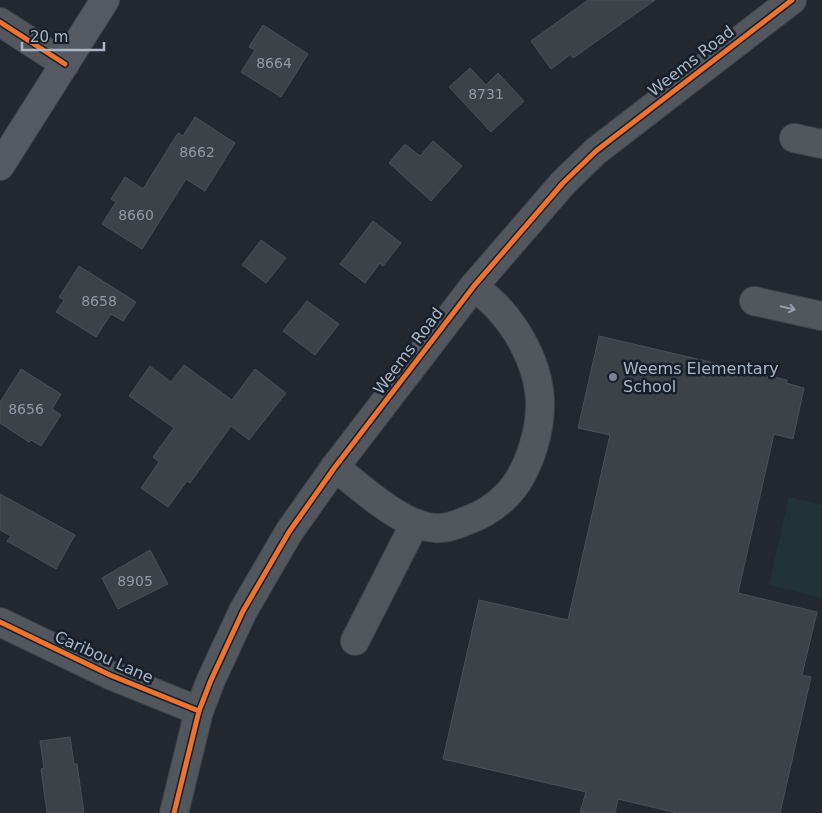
<svg xmlns="http://www.w3.org/2000/svg" width="822" height="813" viewBox="0 0 822 813" font-family="'DejaVu Sans',sans-serif">
  <style>
    .green { fill: #203235 }
    .building { fill: #3d4248; stroke: #4a5058 }
    .lines { fill: none; stroke-linecap: round; stroke-linejoin: round }
    .minor-casing { stroke: #3f4349; stroke-width: 30 }
    .major-casing { stroke: #40454d; stroke-width: 30 }
    .minor { stroke: #52575e; stroke-width: 28 }
    .major { stroke: #555961; stroke-width: 28 }
    .cycleway-casing { stroke: #171f2a; stroke-width: 8 }
    .cycleway { stroke: #ef722f; stroke-width: 5 }
    .oneway { stroke: #959daa }
    .poi-dot { fill: #7b8390; stroke: #171f2a; stroke-width: 2 }
    .labels { text-anchor: middle; dominant-baseline: central; stroke-width: 5; stroke-linejoin: round; paint-order: stroke }
    .number-label { font-size: 14px; fill: #9098a4 }
    .street-label { font-size: 16px; fill: #abb4c3; stroke: #171f2a }
    .poi-label { font-size: 16px; fill: #abb4c3; stroke: #171f2a; text-anchor: start }
  </style>
  <rect width="100%" height="100%" fill="#232830"/>
  <!-- green -->
  <path class="green" d="M 789,497 L 822,505 L 822,598 L 769,585 Z"/>
  <!-- building -->
  <g class="building">
    <path d="M 588,0 L 655,0 L 573,58 L 571,54 L 551,69 L 531,41 Z"/>
    <path d="M 263,25 L 308,54 L 281,97 L 241,72 L 255,50 L 249,47 Z"/>
    <path d="M 470,68 L 486,85 L 498,73 L 524,101 L 491,132 L 449,87 Z"/>
    <path d="M 195,117 L 235,143 L 205,191 L 186,179 L 142,249 L 102,224 L 116,202 L 111,199 L 125,177 L 143,189 L 178,133 L 183,136 Z"/>
    <path d="M 433,141 L 462,166 L 431,201 L 389,163 L 405,144 L 420,156 Z"/>
    <path d="M 373,221 L 401,243 L 383,266 L 380,263 L 365,283 L 340,264 Z"/>
    <path d="M 261,240 L 286,258 L 266,283 L 242,265 Z"/>
    <path d="M 79,266 L 136,302 L 123,321 L 111,314 L 96,337 L 56,312 L 64,300 L 59,297 Z"/>
    <path d="M 307,301 L 339,324 L 315,355 L 283,331 Z"/>
    <path d="M 599,336 L 787,380 L 786,383 L 804,388 L 793,439 L 774,434 L 738,593 L 817,612 L 802,675 L 811,677 L 780,813 L 677,813 L 618,799 L 615,813 L 580,813 L 586,792 L 443,759 L 479,600 L 568,620 L 610,435 L 578,428 Z"/>
    <path d="M 184,365 L 232,400 L 255,369 L 286,393 L 249,440 L 231,426 L 190,483 L 187,481 L 168,507 L 141,488 L 159,462 L 153,457 L 174,428 L 129,396 L 150,366 L 171,382 Z"/>
    <path d="M 21,369 L 61,394 L 52,409 L 61,415 L 41,446 L 31,440 L 29,442 L 0,423 L 0,402 Z"/>
    <path d="M 0,494 L 75,535 L 56,569 L 7,541 L 11,536 L 0,530 Z"/>
    <path d="M 150,550 L 168,584 L 118,609 L 102,578 Z"/>
    <path d="M 70,737 L 74,764 L 77,764 L 84,813 L 47,813 L 41,769 L 44,768 L 40,741 Z"/>
  </g>
  <g class="lines">
    <!-- minor casing -->
    <g class="minor-casing">
      <g id="minor">
        <path d="M 0,22 L 65,64"/>
        <path d="M 794,138 L 822,144"/>
        <path d="M 754,301 L 822,316"/>
        <path d="M 335,467 C 360,487 402,526 435,528 C 446,529 457,525 468,520 C 482,515 495,507 506,496 C 530,472 544,423 539,390 C 535,361 519,331 499,309 C 492,301 482,294 474,286"/>
        <path d="M 0,622 L 110,675 L 199,711"/>
        <path d="M 355,641 L 415,523"/>
        <path d="M 174,813 L 199,711 L 211,680 L 243,611 L 289,532 L 335,467 L 474,286 L 563,183 L 596,151 L 792,0"/>
      </g>
    </g>
    <!-- major casing -->
    <g class="major-casing">
      <path id="major" d="M 0,166 L 105,0"/>
    </g>
    <!-- minor -->
    <use href="#minor" class="minor"/>
    <!-- major -->
    <use href="#major" class="major"/>
    <!-- cycleway casing -->
    <g class="cycleway-casing">
      <g id="cycleway">
        <path d="M 0,22 L 65,64"/>
        <path d="M 0,622 L 110,675 L 199,711"/>
        <path d="M 174,813 L 199,711 L 211,680 L 243,611 L 289,532 L 335,467 L 474,286 L 563,183 L 596,151 L 792,0"/>
      </g>
    </g>
    <!-- cycleway -->
    <use href="#cycleway" class="cycleway"/>
  </g>
  <!-- one-way arrows -->
  <defs><path id="oneway-shaft" d="M-6 0H5M1.5-3L5.5 0L1.5 3" fill="none" stroke-width="1.6" stroke-linecap="round" stroke-linejoin="round" transform="scale(1.25)"/></defs>
  <use class="oneway" href="#oneway-shaft" transform="translate(788 308) rotate(13)"/>
  <!-- markers -->
  <circle class="poi-dot" cx="613" cy="377" r="5"/>
  <g class="labels">
    <!-- number labels -->
    <g class="number-label">
      <text x="274" y="63">8664</text>
      <text x="486" y="94">8731</text>
      <text x="197" y="152">8662</text>
      <text x="136" y="215">8660</text>
      <text x="99" y="301">8658</text>
      <text x="26" y="409">8656</text>
      <text x="135" y="581">8905</text>
    </g>
    <!-- street labels -->
    <g class="street-label">
      <text transform="translate(691 61) rotate(-38)">Weems Road</text>
      <text transform="translate(408 351) rotate(-53)">Weems Road</text>
      <text transform="translate(104 657) rotate(24)">Caribou Lane</text>
    </g>
    <!-- poi labels -->
    <g class="poi-label">
      <text x="623" y="368">Weems Elementary<tspan x="623" dy="18">School</tspan></text>
    </g>
  </g>
  <!-- scale -->
  <path d="M22 42v8h82v-8" fill="none" stroke="#abb4c3" stroke-width="2.5"/>
  <text x="30" y="42" font-size="15" fill="#abb4c3" stroke="#171f2a" stroke-width="4" paint-order="stroke">20 m</text>
</svg>
